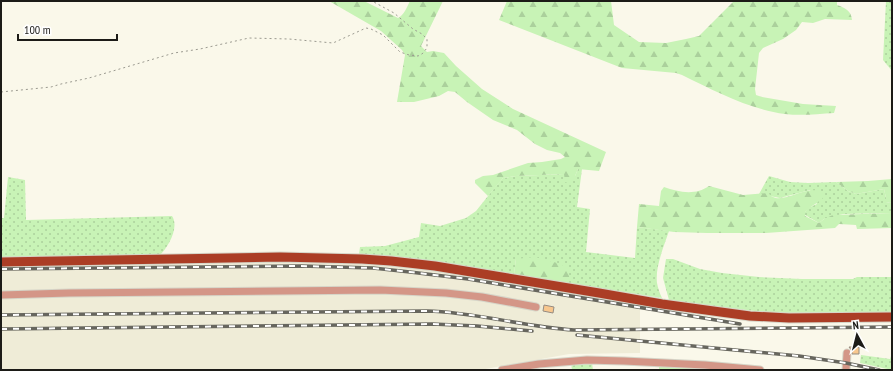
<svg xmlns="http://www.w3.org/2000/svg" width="893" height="371" viewBox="0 0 893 371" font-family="'PT Sans Narrow',sans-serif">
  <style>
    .built { fill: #efecd7 }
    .grass { fill: url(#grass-dots) }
    .forest { fill: url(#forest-firs) }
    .building { fill: #f8c78e; stroke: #958c82 }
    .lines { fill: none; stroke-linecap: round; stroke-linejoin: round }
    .minor-casing { stroke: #d6d5c8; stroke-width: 9 }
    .major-casing { stroke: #d6d5c8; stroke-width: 11 }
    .path { stroke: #9b9a90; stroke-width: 1; stroke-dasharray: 2 3; stroke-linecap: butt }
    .minor { stroke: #d49687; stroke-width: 7 }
    .major { stroke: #ab3d25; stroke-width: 9 }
    .rail-casing { stroke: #67665e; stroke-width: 3.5 }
    .rail { stroke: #fff; stroke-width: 2; stroke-dasharray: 6; stroke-linecap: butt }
  </style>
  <defs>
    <pattern id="grass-dots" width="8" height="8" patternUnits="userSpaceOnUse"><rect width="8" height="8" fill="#c8f3b6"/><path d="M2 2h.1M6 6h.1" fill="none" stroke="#abd09c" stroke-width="1.8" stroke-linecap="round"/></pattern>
    <pattern id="forest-firs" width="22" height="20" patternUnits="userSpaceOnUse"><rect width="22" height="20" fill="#c8f3b6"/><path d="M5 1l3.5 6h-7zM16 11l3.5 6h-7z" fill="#abd09c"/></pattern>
  </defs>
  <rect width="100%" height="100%" fill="#faf8ea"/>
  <!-- built -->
  <path class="built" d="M 338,261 L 416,267 L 640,302 L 640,353 L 569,354 L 480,370 L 1,370 L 1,265 Z"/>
  <!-- grass -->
  <g class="grass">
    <path d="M 886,1 L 892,1 L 892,71 L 883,60 Z"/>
    <path d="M 578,169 L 582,169 L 577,207 L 590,209 L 586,252 L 635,258 L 637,227 L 669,231 C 664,246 655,267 657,283 C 658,288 660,294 662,298 L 566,283 L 516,259 L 514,274 L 423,260 L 359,254 L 360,247 L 385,246 L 419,237 L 421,223 L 440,226 L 466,218 L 476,211 L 496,186 L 503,178 L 516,176 L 564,174 L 575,176 Z"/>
    <path d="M 769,176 L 790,182 L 808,183 L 836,182 L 848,191 L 856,194 L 884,189 L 886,198 L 886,202 L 892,203 L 892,213 L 843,214 L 824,219 L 819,223 L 805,215 L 805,212 L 808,208 L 817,204 L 810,190 L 780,198 L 759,194 Z"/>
    <path d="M 8,177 L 25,180 L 26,220 L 172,216 C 180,228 167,249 158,257 L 1,260 L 1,218 L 4,218 Z"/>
    <path d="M 666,259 L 673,259 L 700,269 L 722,273 L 759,277 L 802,279 L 853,279 L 857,277 L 892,277 L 892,312 L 772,313 L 694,304 L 669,300 L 663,278 Z"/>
    <path d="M 892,353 L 892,370 L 860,363 L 861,355 L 890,359 Z"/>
    <path d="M 571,363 L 592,363 L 593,370 L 572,370 Z"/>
    <path d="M 659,365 L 732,370 L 659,370 Z"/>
  </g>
  <!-- forest -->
  <g class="forest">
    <path d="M 329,1 L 364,1 L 398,18 C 404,15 407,7 410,1 L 443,1 L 421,46 L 427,52 L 433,51 L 444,53 L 456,66 L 482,89 L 513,109 L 606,152 L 599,171 L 578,169 L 575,176 L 568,183 L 565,182 L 564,174 L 516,176 L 503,178 L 488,196 L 475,183 L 475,180 L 483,176 L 493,175 L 528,163 L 542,162 L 561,159 L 565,157 L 560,153 L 547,150 L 535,144 L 517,130 L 493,120 L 467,102 L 455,92 L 448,91 L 439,96 L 414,102 L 397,102 L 405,55 L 402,50 L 381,31 Z"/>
    <path d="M 507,1 L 611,1 L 614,25 L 639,42 L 666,43 L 686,39 L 699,36 L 734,1 L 837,1 L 837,5 C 845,8 851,10 852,20 L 825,19 L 813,23 L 802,22 L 796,30 L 783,39 L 763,48 L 759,53 L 755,89 L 756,95 L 762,97 L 803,104 L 836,106 L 834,113 C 818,114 801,116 785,114 C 748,109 715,91 682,75 L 676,73 L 622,68 L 499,20 Z"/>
    <path d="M 892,179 L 892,203 L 886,202 L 886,198 L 884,189 L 856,194 L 848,191 L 836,182 L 868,181 Z"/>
    <path d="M 709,186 L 743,195 L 768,193 C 768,193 772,197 773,197 C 785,203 806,185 822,192 L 823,198 C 817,204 810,206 805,212 L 805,216 L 819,223 L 824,219 L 833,215 L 892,213 L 892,228 L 857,229 L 856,225 L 839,224 L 835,228 L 766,233 L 707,233 L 674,232 L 637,227 L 639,204 L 659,206 L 661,191 L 664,187 C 678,192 695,196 709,186 Z"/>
    <path d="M 535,257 L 561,264 L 569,270 L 569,278 L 566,283 L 514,274 L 516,259 Z"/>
  </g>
  <!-- building -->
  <g class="building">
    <path d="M 544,305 L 554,307 L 553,313 L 543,311 Z"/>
    <path d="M 849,347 L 859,347 L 859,354 L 852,354 L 852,351 Z"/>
  </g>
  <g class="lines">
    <!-- minor casing -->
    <g class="minor-casing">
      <g id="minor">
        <path d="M 1,295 L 69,293 L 380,290 L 446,293 L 482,297 L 536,307"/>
        <path d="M 502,370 L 539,364 L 587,360 L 624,361 L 705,365 L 760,370"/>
        <path d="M 846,370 L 847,353"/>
      </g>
    </g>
    <!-- major casing -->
    <g class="major-casing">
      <path id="major" d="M 1,262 L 280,257 L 362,259 L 391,261 L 435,266 L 599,293 L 662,304 L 750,316 L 789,318 L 892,317"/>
    </g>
    <!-- path -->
    <path class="path" d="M 1,92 L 51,87 L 61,84 L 89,78 L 174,53 L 200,49 L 249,38 L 289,39 L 333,43 L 366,28 L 371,29 L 383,35 L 400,52 L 409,55 L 418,56 L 422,54 L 427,48 L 427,39 L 422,34 L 413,29 L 394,13 L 372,1"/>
    <!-- minor -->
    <use href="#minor" class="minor"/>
    <!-- major -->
    <use href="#major" class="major"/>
    <!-- rail casing -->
    <g class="rail-casing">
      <g id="rail">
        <path d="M 1,269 L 301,266 L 373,268 L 410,272 L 468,279 L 740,324"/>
        <path d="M 1,315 L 427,311 C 476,312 524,327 574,330 L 892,327"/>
        <path d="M 1,329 L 432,324 L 477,326 L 532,331"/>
        <path d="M 577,335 L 799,356 L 846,363 L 879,370"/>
      </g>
    </g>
    <!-- rail -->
    <use href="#rail" class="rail"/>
  </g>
  <!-- border -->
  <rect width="893" height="371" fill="none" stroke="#1c1b17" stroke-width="4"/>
  <!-- north arrow -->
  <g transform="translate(857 335) rotate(353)" stroke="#ffffff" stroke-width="3" paint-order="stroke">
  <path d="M0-3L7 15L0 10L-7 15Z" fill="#1c1b17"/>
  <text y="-6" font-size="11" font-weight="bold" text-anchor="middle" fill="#1c1b17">N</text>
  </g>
  <!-- scale -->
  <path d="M18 34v6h99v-6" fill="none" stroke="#1c1b17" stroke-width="2"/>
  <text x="24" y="34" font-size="12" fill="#1c1b17" stroke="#ffffff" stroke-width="3" paint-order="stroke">100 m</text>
</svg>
